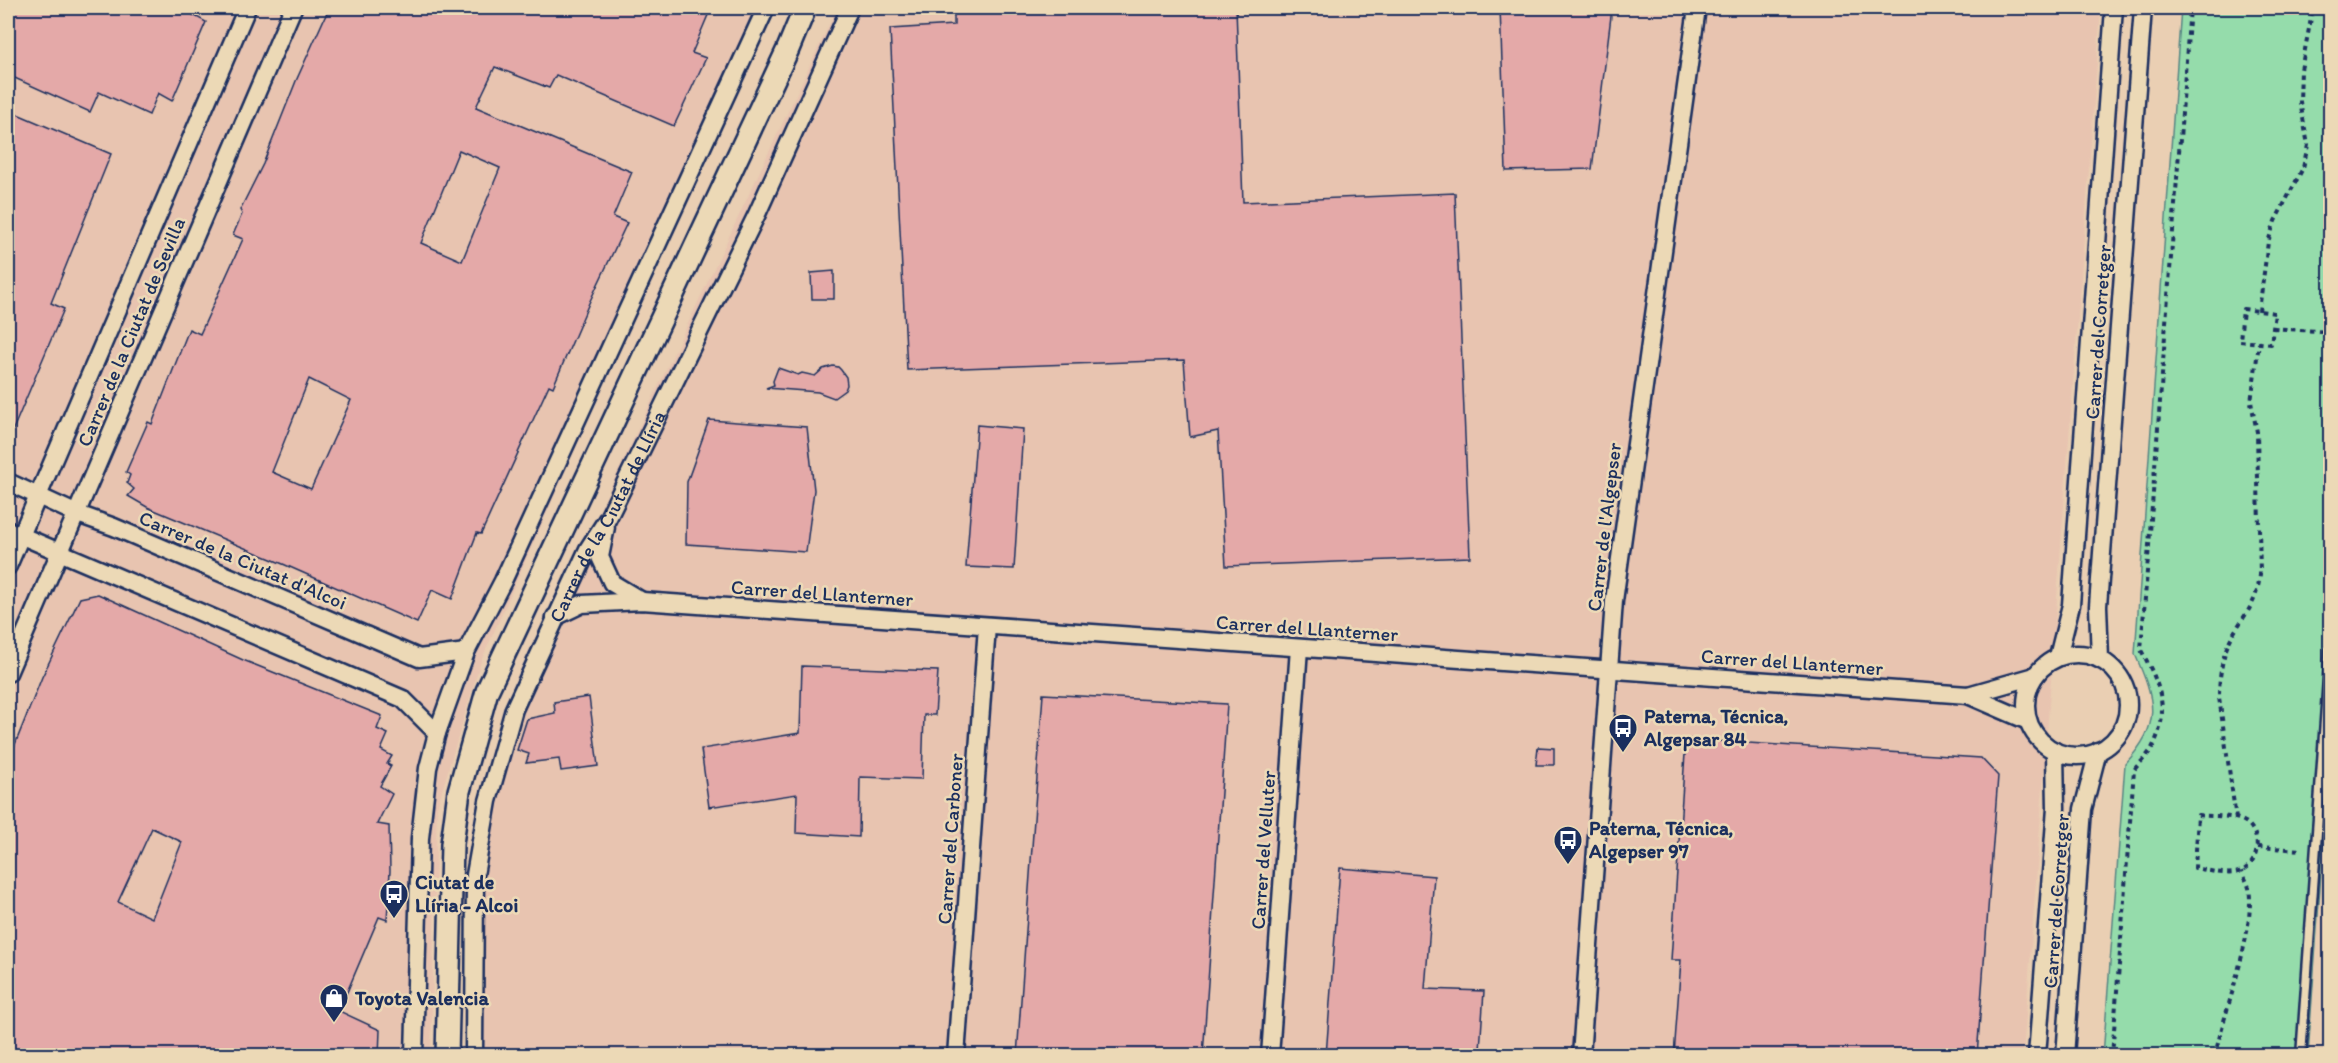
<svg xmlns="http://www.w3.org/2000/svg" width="2338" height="1063" viewBox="0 0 2338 1063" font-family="Itim,sans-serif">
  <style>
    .built { fill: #e8c4b0 }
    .green { fill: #95dcab; stroke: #588684; stroke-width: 1.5 }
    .building { fill: #e4a9a8; stroke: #1b2f5e; stroke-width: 1.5; fill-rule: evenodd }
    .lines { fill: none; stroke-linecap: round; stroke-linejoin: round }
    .service-casing { stroke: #1b2f5e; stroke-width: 13 }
    .minor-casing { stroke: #1b2f5e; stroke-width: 21 }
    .tertiary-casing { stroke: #1b2f5e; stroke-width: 26 }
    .path { stroke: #1b2f5e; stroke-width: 4; stroke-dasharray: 4.5 4.5; stroke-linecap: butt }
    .service { stroke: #ecd9b6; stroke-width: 8 }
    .minor { stroke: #ecd9b6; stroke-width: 16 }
    .tertiary { stroke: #ecd9b6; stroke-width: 21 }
    .labels { text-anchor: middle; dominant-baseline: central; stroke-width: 5; stroke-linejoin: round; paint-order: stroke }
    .street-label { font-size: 20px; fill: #1b2f5e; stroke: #ecd9b6 }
    .poi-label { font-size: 20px; font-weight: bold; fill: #1b2f5e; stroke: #ecd9b6; text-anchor: start }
  </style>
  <rect width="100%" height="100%" fill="#eacfb3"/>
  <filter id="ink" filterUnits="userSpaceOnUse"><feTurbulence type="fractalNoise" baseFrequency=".0167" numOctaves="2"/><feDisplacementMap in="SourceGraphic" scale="12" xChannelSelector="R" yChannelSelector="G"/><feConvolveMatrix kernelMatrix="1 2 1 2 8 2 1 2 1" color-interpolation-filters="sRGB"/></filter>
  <g filter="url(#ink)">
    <!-- built -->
    <g class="built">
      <path d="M 8,8 L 771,8 L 481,661 L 437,807 L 431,1055 L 8,1055 Z"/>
      <path d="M 837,8 L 2101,8 L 2023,1055 L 466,1056 L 466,869 L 482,782 L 513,694 Z"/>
    </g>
    <!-- green -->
    <path class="green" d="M 2181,8 L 2330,8 L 2330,747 L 2308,1055 L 2103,1056 L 2125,764 C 2163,723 2155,701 2135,654 Z"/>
    <!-- building -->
    <g class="building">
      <path d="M 8,8 L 194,8 L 191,14 L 206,22 L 172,101 L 158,93 L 149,115 L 99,92 L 90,112 L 8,75 Z"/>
      <path d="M 329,8 L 711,8 L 692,53 L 706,58 L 674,126 L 556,75 L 549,88 L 495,67 L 476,107 L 632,172 L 613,217 L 627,223 L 589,303 L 553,387 L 549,385 L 481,534 L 477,533 L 452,599 L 432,590 L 417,623 L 283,564 L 147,507 L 128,496 L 134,489 L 127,483 L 130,475 L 126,472 L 148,422 L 152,424 L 189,329 L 200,334 L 243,239 L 233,235 L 242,214 L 240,210 L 263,164 L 296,81 ZM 459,150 L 500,168 L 462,261 L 421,243 ZM 309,379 L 351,400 L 311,489 L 272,472 Z"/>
      <path d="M 954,8 L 1236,8 L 1243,202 L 1455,193 L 1470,557 L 1226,566 L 1218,431 L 1190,437 L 1184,360 L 907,370 L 890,29 L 954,25 Z"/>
      <path d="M 1500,8 L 1612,8 L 1592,169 L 1506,171 Z"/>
      <path d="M 8,110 L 111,154 L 51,303 L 64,309 L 9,439 Z"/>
      <path d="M 834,271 L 834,299 L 812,299 L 811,273 Z"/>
      <path d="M 833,366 L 838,367 L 841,370 L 846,377 L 847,385 L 845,390 L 834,398 L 818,392 L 766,388 L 774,385 L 773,381 L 778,368 L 798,375 L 802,373 L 815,376 L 823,369 Z"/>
      <path d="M 709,420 L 807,427 L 814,490 L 806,552 L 686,544 L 687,482 Z"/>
      <path d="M 977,425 L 1023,429 L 1014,569 L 966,567 Z"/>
      <path d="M 98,594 L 243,660 L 382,716 L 377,729 L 388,734 L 381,750 L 392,756 L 387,764 L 391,766 L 380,786 L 392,794 L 377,824 L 389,826 L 390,871 L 387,920 L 379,917 L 339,1011 L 380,1030 L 379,1056 L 8,1056 L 8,762 L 42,677 L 80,598 ZM 152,828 L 182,842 L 152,918 L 118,902 Z"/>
      <path d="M 802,666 L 938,671 L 935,715 L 924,715 L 922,779 L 860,777 L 859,837 L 796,833 L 797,794 L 709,807 L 701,749 L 800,733 Z"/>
      <path d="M 1043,694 L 1227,704 L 1203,1056 L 1017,1056 Z"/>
      <path d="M 589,697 L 598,766 L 561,771 L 559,759 L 526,763 L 529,754 L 517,750 L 527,719 L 555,713 L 554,702 Z"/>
      <path d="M 1686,739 L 1981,758 L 1998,776 L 1977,1056 L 1674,1056 L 1681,960 L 1671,960 Z"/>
      <path d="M 1538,747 L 1554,748 L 1554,765 L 1536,765 Z"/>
      <path d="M 1340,868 L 1434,876 L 1425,989 L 1484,991 L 1480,1050 L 1419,1050 L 1419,1056 L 1326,1056 Z"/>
    </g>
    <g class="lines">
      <!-- service casing -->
      <g class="service-casing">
        <path id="service" d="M 2301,1056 L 2330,650"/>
      </g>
      <!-- minor casing -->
      <g class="minor-casing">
        <g id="minor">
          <path d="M 8,482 L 75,513 L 114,527 L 419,658 L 466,652"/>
          <path d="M 606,527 L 600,557 L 612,583 L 642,601"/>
          <path d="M 8,530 L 403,699 L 437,733"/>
          <path d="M 8,566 L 247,8"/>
          <path d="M 555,617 L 582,604 L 642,601 L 1968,695 L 2028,721"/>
          <circle cx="2077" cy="705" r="51"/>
          <path d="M 2058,657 L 2071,605 L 2114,8"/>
          <path d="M 2100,659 L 2098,606 L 2143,8"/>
          <path d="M 8,673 L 293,8"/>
          <path d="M 1968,695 L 2035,676"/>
          <path d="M 414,1056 L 420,838 L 428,768 L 437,733 L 466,652 L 503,581 L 766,8"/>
          <path id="s1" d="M 474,1056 L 475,875 L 488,801 L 514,709 L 588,549 L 608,518 L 757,214 L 850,8"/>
          <path d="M 956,1056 L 987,626"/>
          <path d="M 1270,1056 L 1299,648"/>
          <path d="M 1581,1056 L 1614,601 L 1697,8"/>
          <path d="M 2037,1056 L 2056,808 L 2055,751"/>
          <path d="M 2065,1056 L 2083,809 L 2098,751"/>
        </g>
      </g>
      <!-- tertiary casing -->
      <g class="tertiary-casing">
        <path id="tertiary" d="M 447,1056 L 452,844 L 459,791 L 487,691 L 788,49 L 805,8"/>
      </g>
      <!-- path -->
      <g class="path">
        <path d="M 2243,309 L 2275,313 L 2271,344 L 2240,341 Z"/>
        <path d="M 2259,311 L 2268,242 L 2275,221 L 2303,168 L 2308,145 L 2300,102 L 2301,70 L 2313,8"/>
        <path d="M 2273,328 L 2330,332"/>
        <path d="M 2198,815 C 2212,817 2237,814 2248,824 C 2262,837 2259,864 2241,871 C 2229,877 2208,870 2195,868 Z"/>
        <path d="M 2236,819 L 2219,697 C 2219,678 2222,655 2231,638 C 2245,612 2256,607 2260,575 L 2257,432 L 2251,402 L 2259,343"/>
        <path d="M 2258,847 L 2302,850"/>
        <path d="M 2112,1056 L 2134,770 C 2140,762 2150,754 2154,744 C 2171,709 2158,681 2141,650 L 2190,8"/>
        <path d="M 2215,1056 C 2224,1012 2256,930 2249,888 C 2248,883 2244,877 2242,871"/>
      </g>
      <!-- service -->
      <use href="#service" class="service"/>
      <!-- minor -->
      <use href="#minor" class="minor"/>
      <!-- tertiary -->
      <use href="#tertiary" class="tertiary"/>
    </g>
  </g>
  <!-- icons -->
  <defs>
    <g id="bus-pin" transform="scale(1.5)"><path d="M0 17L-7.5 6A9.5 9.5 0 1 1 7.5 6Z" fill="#1b2f5e" stroke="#ecd9b6"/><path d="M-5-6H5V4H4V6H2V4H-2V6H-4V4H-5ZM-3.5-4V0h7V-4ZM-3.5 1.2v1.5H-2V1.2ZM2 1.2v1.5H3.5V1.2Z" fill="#fff"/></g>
    <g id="shop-pin" transform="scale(1.5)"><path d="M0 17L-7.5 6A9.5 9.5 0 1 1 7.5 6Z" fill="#1b2f5e" stroke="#ecd9b6"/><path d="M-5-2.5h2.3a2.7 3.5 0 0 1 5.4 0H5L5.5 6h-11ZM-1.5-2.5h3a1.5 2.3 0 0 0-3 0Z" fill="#fff"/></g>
  </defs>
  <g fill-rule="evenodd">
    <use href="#bus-pin" x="1623" y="728"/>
    <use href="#bus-pin" x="1568" y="840"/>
    <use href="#bus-pin" x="394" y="894"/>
    <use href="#shop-pin" x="334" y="998"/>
  </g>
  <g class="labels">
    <!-- street labels -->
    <g class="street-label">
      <text transform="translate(131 332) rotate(-67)">Carrer de la Ciutat de Sevilla</text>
      <text transform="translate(2098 332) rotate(-86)">Carrer del Corretger</text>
      <text stroke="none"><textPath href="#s1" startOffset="566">Carrer de la Ciutat de Llíria</textPath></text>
      <text transform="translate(1604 527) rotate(-83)">Carrer de l'Algepser</text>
      <text transform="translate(243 560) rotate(23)">Carrer de la Ciutat d'Alcoi</text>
      <text transform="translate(822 593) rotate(4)">Carrer del Llanterner</text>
      <text transform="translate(1307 628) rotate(4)">Carrer del Llanterner</text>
      <text transform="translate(1792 662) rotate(4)">Carrer del Llanterner</text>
      <text transform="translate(950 839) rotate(-86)">Carrer del Carboner</text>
      <text transform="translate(1263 850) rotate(-86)">Carrer del Velluter</text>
      <text transform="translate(2056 901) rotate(-86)">Carrer del Corretger</text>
    </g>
    <!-- poi labels -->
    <g class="poi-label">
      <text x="1644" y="716">Paterna, Técnica,<tspan x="1644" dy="23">Algepsar 84</tspan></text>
      <text x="1589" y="828">Paterna, Técnica,<tspan x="1589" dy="23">Algepser 97</tspan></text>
      <text x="415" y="882">Ciutat de<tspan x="415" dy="23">Llíria - Alcoi</tspan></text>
      <text x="355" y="998">Toyota Valencia</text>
    </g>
  </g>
  <!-- margin -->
  <rect width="2338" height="1063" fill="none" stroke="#ecd9b6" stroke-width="30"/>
  <rect x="15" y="15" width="2308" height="1033" fill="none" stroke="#1b2f5e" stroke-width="2" filter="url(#ink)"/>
</svg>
